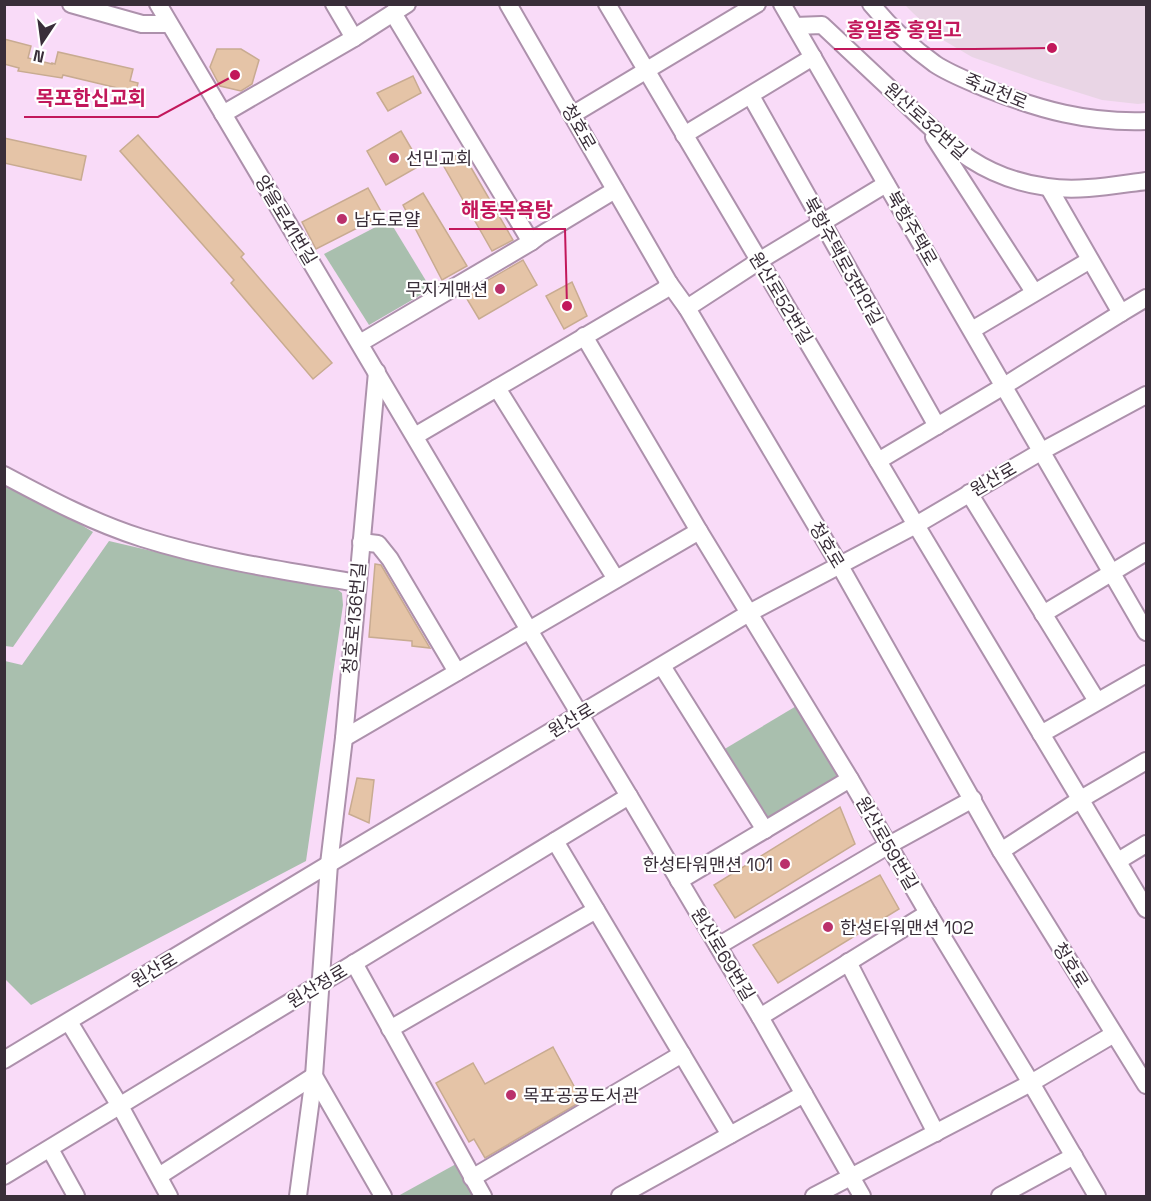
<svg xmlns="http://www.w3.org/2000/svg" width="1151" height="1201" viewBox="0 0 1151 1201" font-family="'Space Grotesk','Noto Sans KR',sans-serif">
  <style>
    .education { fill: #e9d5e5 }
    .green { fill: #a9bfae }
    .building { fill: #e5c4a7; stroke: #c8ab91; stroke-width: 1.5 }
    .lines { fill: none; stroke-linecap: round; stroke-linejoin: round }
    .minor-casing { stroke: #ad91ac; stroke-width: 20 }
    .minor { stroke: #fff; stroke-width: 16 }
    .poi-dot { fill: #ba306b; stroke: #fff; stroke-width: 2 }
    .labels { text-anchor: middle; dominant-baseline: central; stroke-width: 4.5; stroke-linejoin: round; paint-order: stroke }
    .street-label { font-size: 18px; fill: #392e39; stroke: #fff }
    .poi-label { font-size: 18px; fill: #392e39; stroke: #fff; text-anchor: start }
    .leader { fill: none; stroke: #c2185b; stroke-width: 2 }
    .callout-dot { fill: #c2185b; stroke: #fff; stroke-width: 2 }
    .callout-label { font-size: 20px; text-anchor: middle; font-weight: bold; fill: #c2185b; stroke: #fff; stroke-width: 4.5; stroke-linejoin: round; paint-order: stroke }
  </style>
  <rect width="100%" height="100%" fill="#f9dbf8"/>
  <!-- education -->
  <path class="education" d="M 905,5 L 1146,5 L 1146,103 L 1138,104 L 1102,100 L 1035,79 L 972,57 L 943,40 L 914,14 Z"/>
  <!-- green -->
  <g class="green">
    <path d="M 389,220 L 431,289 L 369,325 L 324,254 Z"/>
    <path d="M 5,479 L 93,532 L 13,647 L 5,646 Z"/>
    <path d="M 109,541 L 264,577 L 337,589 L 342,593 L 343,605 L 306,861 L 31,1005 L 5,979 L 5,661 L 22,665 Z"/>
    <path d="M 798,705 L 839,773 L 837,780 L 772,818 L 763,818 L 723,750 Z"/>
    <path d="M 456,1164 L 474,1196 L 398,1196 Z"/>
  </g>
  <!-- building -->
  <g class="building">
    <path d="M 4,39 L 31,46 L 28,58 L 52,64 L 52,63 L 55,64 L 58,52 L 133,69 L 130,81 L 138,83 L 135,95 L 121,93 L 122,89 L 63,75 L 62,78 L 18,71 L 19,68 L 4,64 Z"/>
    <path d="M 217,49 L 241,49 L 259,60 L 252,84 L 241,91 L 220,86 L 210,67 Z"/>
    <path d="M 413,76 L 421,93 L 388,111 L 377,93 Z"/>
    <path d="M 401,131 L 421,165 L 386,185 L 367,151 Z"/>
    <path d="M 138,135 L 244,254 L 241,257 L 332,363 L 313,379 L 231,283 L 234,280 L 120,151 Z"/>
    <path d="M 4,138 L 86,156 L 81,180 L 4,163 Z"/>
    <path d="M 462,152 L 513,240 L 492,251 L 442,163 Z"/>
    <path d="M 368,188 L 383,215 L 316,249 L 302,222 Z"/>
    <path d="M 423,193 L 467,266 L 442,280 L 403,205 Z"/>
    <path d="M 523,260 L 537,285 L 479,319 L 464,294 Z"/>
    <path d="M 572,282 L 587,316 L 564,329 L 546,296 Z"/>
    <path d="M 375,564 L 381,565 L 430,648 L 412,646 L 412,641 L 369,637 Z"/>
    <path d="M 357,778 L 374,780 L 369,823 L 349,814 Z"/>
    <path d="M 840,807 L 855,844 L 735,918 L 714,885 Z"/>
    <path d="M 880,875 L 899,909 L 778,983 L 753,945 Z"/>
    <path d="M 553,1047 L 582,1101 L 485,1158 L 474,1139 L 469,1142 L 436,1083 L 473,1063 L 485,1084 Z"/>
  </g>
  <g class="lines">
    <!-- minor casing -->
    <g class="minor-casing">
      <g id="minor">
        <path d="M 71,4 L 142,24 L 169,24"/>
        <path d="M 158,4 L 529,630 L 629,796 L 760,1017 L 862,1196"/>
        <path d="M 334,4 L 354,38"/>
        <path d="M 508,4 L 669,283 L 687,308 L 840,566 L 1001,851 L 1146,1085"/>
        <path d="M 607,4 L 916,525 L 1146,909"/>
        <path d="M 782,4 L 1146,632"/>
        <path d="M 871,4 C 890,27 911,47 935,64 C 950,74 969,81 985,88 C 1040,110 1087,123 1146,121"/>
        <path d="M 393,13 L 531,242"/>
        <path d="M 795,26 L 822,25 C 849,50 875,75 902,100 C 948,144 980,178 1047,187 C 1079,192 1115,185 1146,181"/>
        <path d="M 751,96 L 937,426"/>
        <path d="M 223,114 L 354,38 L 407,4"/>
        <path d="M 572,115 L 757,4"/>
        <path d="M 684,135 L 813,57"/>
        <path d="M 934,137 L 1034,292"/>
        <path d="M 1049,188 L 1121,313"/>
        <path d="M 687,308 L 759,261 L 886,184"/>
        <path d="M 972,330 L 1090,260"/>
        <path d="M 584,336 L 699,531 L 850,779 L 928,913 L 1031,1083 L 1097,1196"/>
        <path d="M 360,343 L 531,242 L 539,236 L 615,190"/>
        <path d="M 497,388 L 616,579"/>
        <path d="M 415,436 L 664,290 L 669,283"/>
        <path d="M 878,461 L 1004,386 L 1121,313 L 1146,298"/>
        <path d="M 4,475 C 49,499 94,523 142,538 C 212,560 285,571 357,583"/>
        <path d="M 969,493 L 1097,701"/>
        <path d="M 361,542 L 378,544 L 390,559 L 457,672"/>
        <path d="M 1043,614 L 1146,552"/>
        <path d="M 662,666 L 765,830"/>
        <path d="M 1041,734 L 1146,674"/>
        <path d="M 344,738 L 699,531"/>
        <path d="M 555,841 L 730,1135"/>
        <path d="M 1001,851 L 1081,799 L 1146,761"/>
        <path d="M 1118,861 L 1146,844"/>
        <path d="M 679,881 L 850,779"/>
        <path d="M 718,946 L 889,845 L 973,799"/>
        <path d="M 848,962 L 936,1133"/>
        <path d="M 354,963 L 483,1196"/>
        <path d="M 760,1017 L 928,913"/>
        <path d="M 69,1022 L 120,1106 L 169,1196"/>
        <path d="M 390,1029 L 596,910"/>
        <path d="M 4,1060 L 329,864 L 749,613 L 916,525 L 1042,451 L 1146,395"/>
        <path d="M 50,1149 L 76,1196"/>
        <path d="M 4,1176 L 629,796"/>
        <path d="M 159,1176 L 314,1076 L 383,1196"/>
        <path d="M 472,1178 L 682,1054"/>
        <path d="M 298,1196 L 314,1076 L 329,864 L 344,738 L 377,372"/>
        <path d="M 620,1196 L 804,1094"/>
        <path d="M 814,1196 L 1031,1083 L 1114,1034"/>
        <path d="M 1000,1196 L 1074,1156"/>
      </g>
    </g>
    <!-- minor -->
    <use href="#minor" class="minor"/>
  </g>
  <!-- markers -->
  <g class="poi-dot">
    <circle cx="394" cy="158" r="6"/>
    <circle cx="342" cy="219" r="6"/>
    <circle cx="500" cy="289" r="6"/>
    <circle cx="785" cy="864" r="6"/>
    <circle cx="828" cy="927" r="6"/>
    <circle cx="511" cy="1095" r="6"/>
  </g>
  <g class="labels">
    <!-- street labels -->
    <g class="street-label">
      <text transform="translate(996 91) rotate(22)">죽교천로</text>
      <text transform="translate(926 121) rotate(42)">원산로32번길</text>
      <text transform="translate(579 127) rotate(60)">청호로</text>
      <text transform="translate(286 220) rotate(59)">양을로41번길</text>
      <text transform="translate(912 228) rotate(60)">북항주택로</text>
      <text transform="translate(843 261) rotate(61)">북항주택로3번안길</text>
      <text transform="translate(781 298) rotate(59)">원산로52번길</text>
      <text transform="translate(993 479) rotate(-30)">원산로</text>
      <text transform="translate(827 545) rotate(59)">청호로</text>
      <text transform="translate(354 618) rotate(-85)">청호로136번길</text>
      <text transform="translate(571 720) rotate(-31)">원산로</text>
      <text transform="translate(887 843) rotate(60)">원산로59번길</text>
      <text transform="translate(723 954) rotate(59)">원산로69번길</text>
      <text transform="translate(1071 965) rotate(58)">청호로</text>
      <text transform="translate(154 970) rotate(-31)">원산로</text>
      <text transform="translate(317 986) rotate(-31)">원산정로</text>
    </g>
    <!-- poi labels -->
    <g class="poi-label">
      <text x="406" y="158">선민교회</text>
      <text x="354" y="219">남도로얄</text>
      <text x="488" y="289" text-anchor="end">무지게맨션</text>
      <text x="773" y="864" text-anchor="end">한성타워맨션 101</text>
      <text x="840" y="927">한성타워맨션 102</text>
      <text x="523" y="1095">목포공공도서관</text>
    </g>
  </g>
  <!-- callouts -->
  <path class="leader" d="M1052 48L974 49H834M235 75L158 117H24M567 306L565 229H449"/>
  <g class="callout-dot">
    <circle cx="1052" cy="48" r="6"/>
    <circle cx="235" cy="75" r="6"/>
    <circle cx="567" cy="306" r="6"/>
  </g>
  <g class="callout-label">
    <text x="904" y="37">홍일중 홍일고</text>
    <text x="91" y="105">목포한신교회</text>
    <text x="507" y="217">해동목욕탕</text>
  </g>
  <!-- border -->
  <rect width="1151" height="1201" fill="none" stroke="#392e39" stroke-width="12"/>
  <!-- north arrow -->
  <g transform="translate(42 42) rotate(193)" stroke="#ffffff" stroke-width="4.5" paint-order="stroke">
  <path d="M0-4.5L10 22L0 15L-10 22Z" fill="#392e39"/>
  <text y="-9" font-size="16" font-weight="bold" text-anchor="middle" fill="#392e39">N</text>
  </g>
</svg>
